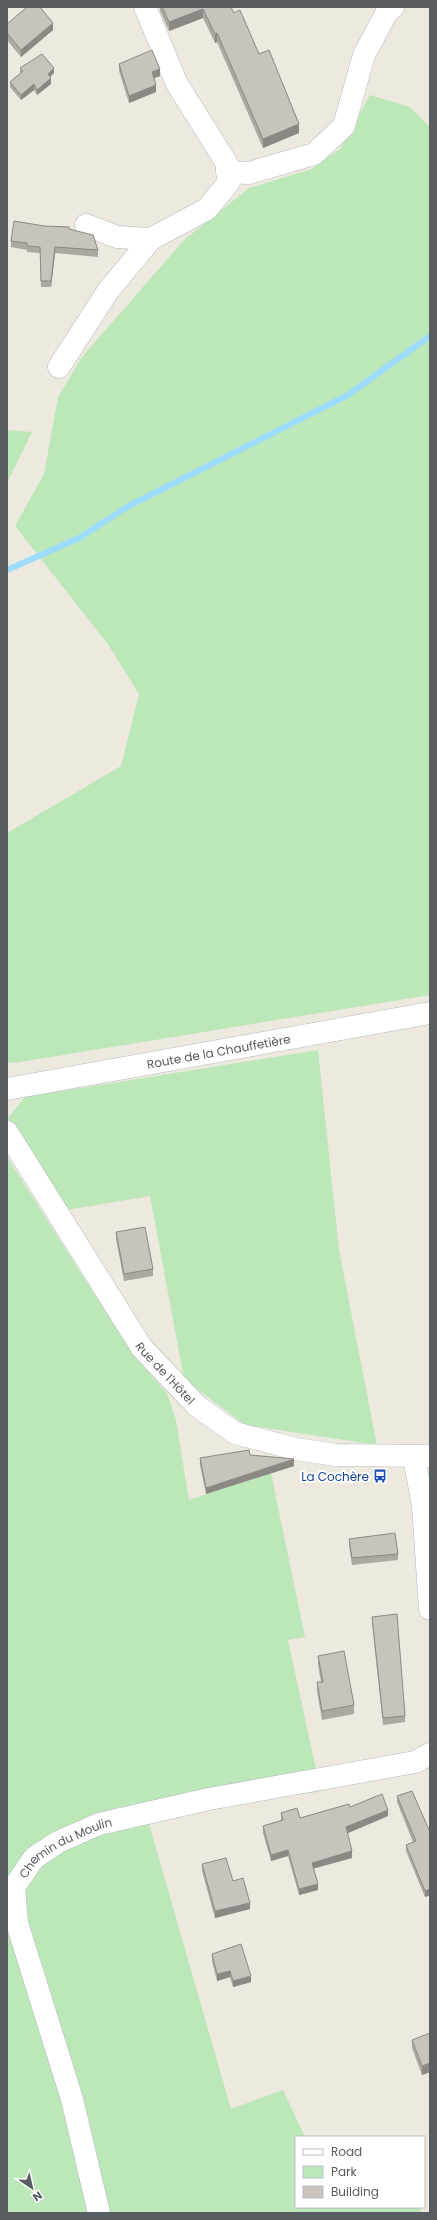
<svg xmlns="http://www.w3.org/2000/svg" width="437" height="2220" viewBox="0 0 437 2220" font-family="Poppins,sans-serif">
  <style>
    .green { fill: #bce7b9 }
    .lines { fill: none; stroke-linecap: round; stroke-linejoin: round }
    .stream { stroke: #9ddbff; stroke-width: 6 }
    .minor-casing { stroke: #b5b9be; stroke-width: 23 }
    .minor { stroke: #fff; stroke-width: 22 }
    .wall { fill: #aca8a2 }
    .shaded-wall { fill: #8c8884 }
    .building { fill: #c8c3bc; stroke: #8c8884 }
    .labels { text-anchor: middle; dominant-baseline: central; stroke-width: 4; stroke-linejoin: round; paint-order: stroke }
    .street-label { font-size: 12px; fill: #585d62; stroke: #fff }
    .transit-label { font-size: 12px; fill: #164399; stroke: #fff; text-anchor: end }
  </style>
  <rect width="100%" height="100%" fill="#ede9df"/>
  <!-- green -->
  <g class="green">
    <path d="M 370,95 L 410,107 L 430,127 L 430,995 L 14,1063 L 7,1062 L 7,833 L 121,766 L 139,694 L 107,643 L 15,526 L 44,474 L 58,397 L 82,357 L 184,240 L 249,188 L 312,169 L 340,149 Z"/>
    <path d="M 7,430 L 32,432 L 7,483 Z"/>
    <path d="M 318,1050 L 339,1250 L 377,1445 L 245,1425 L 184,1379 L 150,1196 L 66,1210 L 8,1118 L 25,1097 Z"/>
    <path d="M 7,1157 L 133,1355 L 167,1393 L 176,1420 L 189,1500 L 271,1473 L 305,1637 L 288,1640 L 317,1774 L 319,1792 L 239,1800 L 148,1820 L 231,2109 L 283,2090 L 305,2137 L 296,2137 L 296,2207 L 420,2207 L 421,2213 L 7,2213 Z"/>
  </g>
  <g class="lines">
    <!-- stream -->
    <path class="stream" d="M 7,570 L 79,538 L 127,507 L 348,395 L 430,336"/>
    <!-- minor casing -->
    <g class="minor-casing">
      <g id="minor">
        <path d="M 227,172 L 249,173 L 314,154 L 344,126 L 364,55 L 387,12 L 393,7"/>
        <path d="M 86,225 L 117,237 L 151,239 L 207,209 L 229,182 L 226,162 L 177,84 L 145,7"/>
        <path d="M 59,367 L 108,291 L 151,239"/>
        <path id="s1" d="M 7,1089 L 430,1013"/>
        <path id="s2" d="M 7,1132 L 142,1348 L 197,1406 L 235,1433 L 296,1449 L 336,1455 L 430,1456"/>
        <path d="M 414,1457 L 423,1506 L 430,1609"/>
        <path id="s3" d="M 99,2213 L 72,2099 L 17,1923 L 14,1887 L 34,1858 L 58,1842 L 99,1824 L 209,1799 L 415,1762 L 430,1754"/>
      </g>
    </g>
    <!-- minor -->
    <use href="#minor" class="minor"/>
  </g>
  <!-- wall -->
  <g class="wall">
    <path d="M 160,7 L 231,7 L 234,13 L 259,54 L 299,133 L 263,148 L 217,42 L 215,43 L 203,18 L 169,31 L 160,11 Z"/>
    <path d="M 7,24 L 53,30 L 21,57 L 7,40 Z"/>
    <path d="M 119,64 L 160,76 L 154,78 L 156,92 L 129,103 L 119,71 Z"/>
    <path d="M 20,68 L 54,73 L 50,77 L 51,84 L 37,95 L 34,90 L 21,100 L 10,87 L 10,82 L 20,74 Z"/>
    <path d="M 44,226 L 69,229 L 98,250 L 98,257 L 55,253 L 51,287 L 41,287 L 40,253 L 27,252 L 27,250 L 11,247 L 11,241 Z"/>
    <path d="M 116,1232 L 153,1269 L 153,1276 L 124,1281 L 116,1239 Z"/>
    <path d="M 250,1455 L 294,1466 L 206,1494 L 200,1465 L 200,1458 Z"/>
    <path d="M 349,1539 L 398,1554 L 398,1560 L 352,1565 L 349,1545 Z"/>
    <path d="M 372,1617 L 405,1716 L 405,1722 L 383,1725 L 372,1623 Z"/>
    <path d="M 318,1656 L 354,1705 L 354,1714 L 322,1720 L 317,1691 L 317,1682 L 321,1682 L 318,1665 Z"/>
    <path d="M 397,1796 L 430,1832 L 430,1895 L 425,1897 L 406,1851 L 406,1845 L 413,1842 L 397,1802 Z"/>
    <path d="M 350,1807 L 388,1816 L 347,1833 L 352,1858 L 314,1868 L 318,1890 L 299,1895 L 288,1856 L 271,1861 L 263,1833 L 263,1826 L 281,1821 L 281,1813 L 300,1818 Z"/>
    <path d="M 202,1864 L 233,1881 L 250,1909 L 215,1918 L 202,1871 Z"/>
    <path d="M 212,1954 L 251,1982 L 233,1987 L 230,1977 L 217,1981 L 212,1961 Z"/>
    <path d="M 430,2033 L 430,2072 L 422,2075 L 412,2048 L 412,2040 Z"/>
  </g>
  <!-- shaded-wall -->
  <g class="shaded-wall">
    <path d="M 203,9 L 203,18 L 169,31 L 169,22 Z"/>
    <path d="M 53,23 L 53,30 L 21,57 L 21,50 Z"/>
    <path d="M 217,33 L 217,42 L 215,43 L 215,34 Z"/>
    <path d="M 54,68 L 54,73 L 48,79 L 48,74 Z"/>
    <path d="M 160,69 L 160,76 L 152,79 L 152,72 Z"/>
    <path d="M 51,78 L 51,84 L 37,95 L 37,90 Z"/>
    <path d="M 34,84 L 34,90 L 21,100 L 21,95 Z"/>
    <path d="M 156,85 L 156,92 L 129,103 L 129,96 Z"/>
    <path d="M 299,124 L 299,133 L 263,148 L 263,139 Z"/>
    <path d="M 55,247 L 55,253 L 51,287 L 51,281 Z"/>
    <path d="M 294,1459 L 294,1466 L 206,1494 L 206,1488 Z"/>
    <path d="M 388,1810 L 388,1816 L 346,1834 L 346,1827 Z"/>
    <path d="M 288,1850 L 288,1856 L 271,1861 L 271,1855 Z"/>
    <path d="M 352,1851 L 352,1858 L 312,1869 L 312,1863 Z"/>
    <path d="M 318,1884 L 318,1890 L 299,1895 L 299,1889 Z"/>
    <path d="M 430,1889 L 430,1895 L 425,1897 L 425,1891 Z"/>
    <path d="M 250,1903 L 250,1909 L 215,1918 L 215,1911 Z"/>
    <path d="M 230,1971 L 230,1977 L 217,1981 L 217,1974 Z"/>
    <path d="M 251,1976 L 251,1982 L 233,1987 L 233,1981 Z"/>
    <path d="M 430,2063 L 430,2072 L 422,2075 L 422,2066 Z"/>
  </g>
  <!-- building -->
  <g class="building">
    <path d="M 27,7 L 40,7 L 53,23 L 21,50 L 7,33 L 7,24 Z"/>
    <path d="M 162,7 L 231,7 L 234,13 L 240,10 L 259,54 L 269,50 L 299,124 L 263,139 L 217,33 L 215,34 L 203,9 L 169,22 Z"/>
    <path d="M 152,50 L 160,69 L 152,72 L 156,85 L 129,96 L 119,64 Z"/>
    <path d="M 42,54 L 54,68 L 48,74 L 51,78 L 37,90 L 34,84 L 21,95 L 10,82 L 23,71 L 20,68 Z"/>
    <path d="M 14,221 L 44,226 L 69,227 L 69,229 L 93,235 L 98,250 L 55,247 L 51,281 L 41,281 L 40,247 L 27,246 L 27,243 L 11,241 Z"/>
    <path d="M 145,1227 L 153,1269 L 124,1274 L 116,1232 Z"/>
    <path d="M 249,1450 L 250,1455 L 294,1459 L 206,1488 L 200,1458 Z"/>
    <path d="M 395,1533 L 398,1554 L 352,1558 L 349,1539 Z"/>
    <path d="M 397,1614 L 405,1716 L 383,1718 L 372,1617 Z"/>
    <path d="M 344,1651 L 354,1705 L 322,1711 L 317,1682 L 323,1682 L 318,1656 Z"/>
    <path d="M 412,1791 L 430,1832 L 430,1889 L 425,1891 L 406,1845 L 416,1841 L 397,1796 Z"/>
    <path d="M 382,1794 L 388,1810 L 346,1827 L 352,1851 L 312,1863 L 318,1884 L 299,1889 L 288,1850 L 271,1855 L 263,1826 L 283,1820 L 281,1813 L 297,1808 L 300,1818 L 349,1804 L 350,1807 Z"/>
    <path d="M 226,1858 L 233,1881 L 243,1878 L 250,1903 L 215,1911 L 202,1864 Z"/>
    <path d="M 241,1944 L 251,1976 L 233,1981 L 230,1971 L 217,1974 L 212,1954 Z"/>
    <path d="M 430,2033 L 430,2063 L 422,2066 L 412,2040 Z"/>
  </g>
  <!-- icons -->
  <defs>
    <g id="bus-bare" transform="scale(1.08)"><path d="M-5-6H5V4H4V6H2V4H-2V6H-4V4H-5ZM-3.5-4V0h7V-4ZM-3.5 1.2v1.5H-2V1.2ZM2 1.2v1.5H3.5V1.2Z" fill="#1a4fb4" stroke="#fff" stroke-width="2.5" paint-order="stroke"/></g>
  </defs>
  <g fill-rule="evenodd">
    <use href="#bus-bare" x="380" y="1476"/>
  </g>
  <g class="labels">
    <!-- street labels -->
    <g class="street-label">
      <text stroke="none"><textPath href="#s1" startOffset="215">Route de la Chauffetière</textPath></text>
      <text stroke="none"><textPath href="#s2" startOffset="289">Rue de l'Hôtel</textPath></text>
      <text stroke="none"><textPath href="#s3" startOffset="405">Chemin du Moulin</textPath></text>
    </g>
    <!-- transit labels -->
    <g class="transit-label">
      <text x="369" y="1476">La Cochère</text>
    </g>
  </g>
  <!-- border -->
  <rect width="437" height="2220" fill="none" stroke="#585d62" stroke-width="16"/>
  <!-- legend -->
  <rect x="295" y="2136" width="130" height="72" fill="#ffffff" stroke="#bcbec0"/>
  <rect x="303" y="2149" width="20" height="6" fill="#ffffff" stroke="#bcbec0"/>
  <text x="331" y="2156" font-size="12" fill="#585d62">Road</text>
  <rect x="303" y="2166" width="20" height="12" fill="#bce7b9" stroke="#bcbec0"/>
  <text x="331" y="2176" font-size="12" fill="#585d62">Park</text>
  <rect x="303" y="2186" width="20" height="12" fill="#c8c3bc" stroke="#bcbec0"/>
  <text x="331" y="2196" font-size="12" fill="#585d62">Building</text>
  <!-- north arrow -->
  <g transform="translate(32 2188) rotate(146)" stroke="#ffffff" stroke-width="3" paint-order="stroke">
  <path d="M0-3L7 15L0 10L-7 15Z" fill="#585d62"/>
  <text y="-6" font-size="11" font-weight="bold" text-anchor="middle" fill="#585d62">N</text>
  </g>
</svg>
